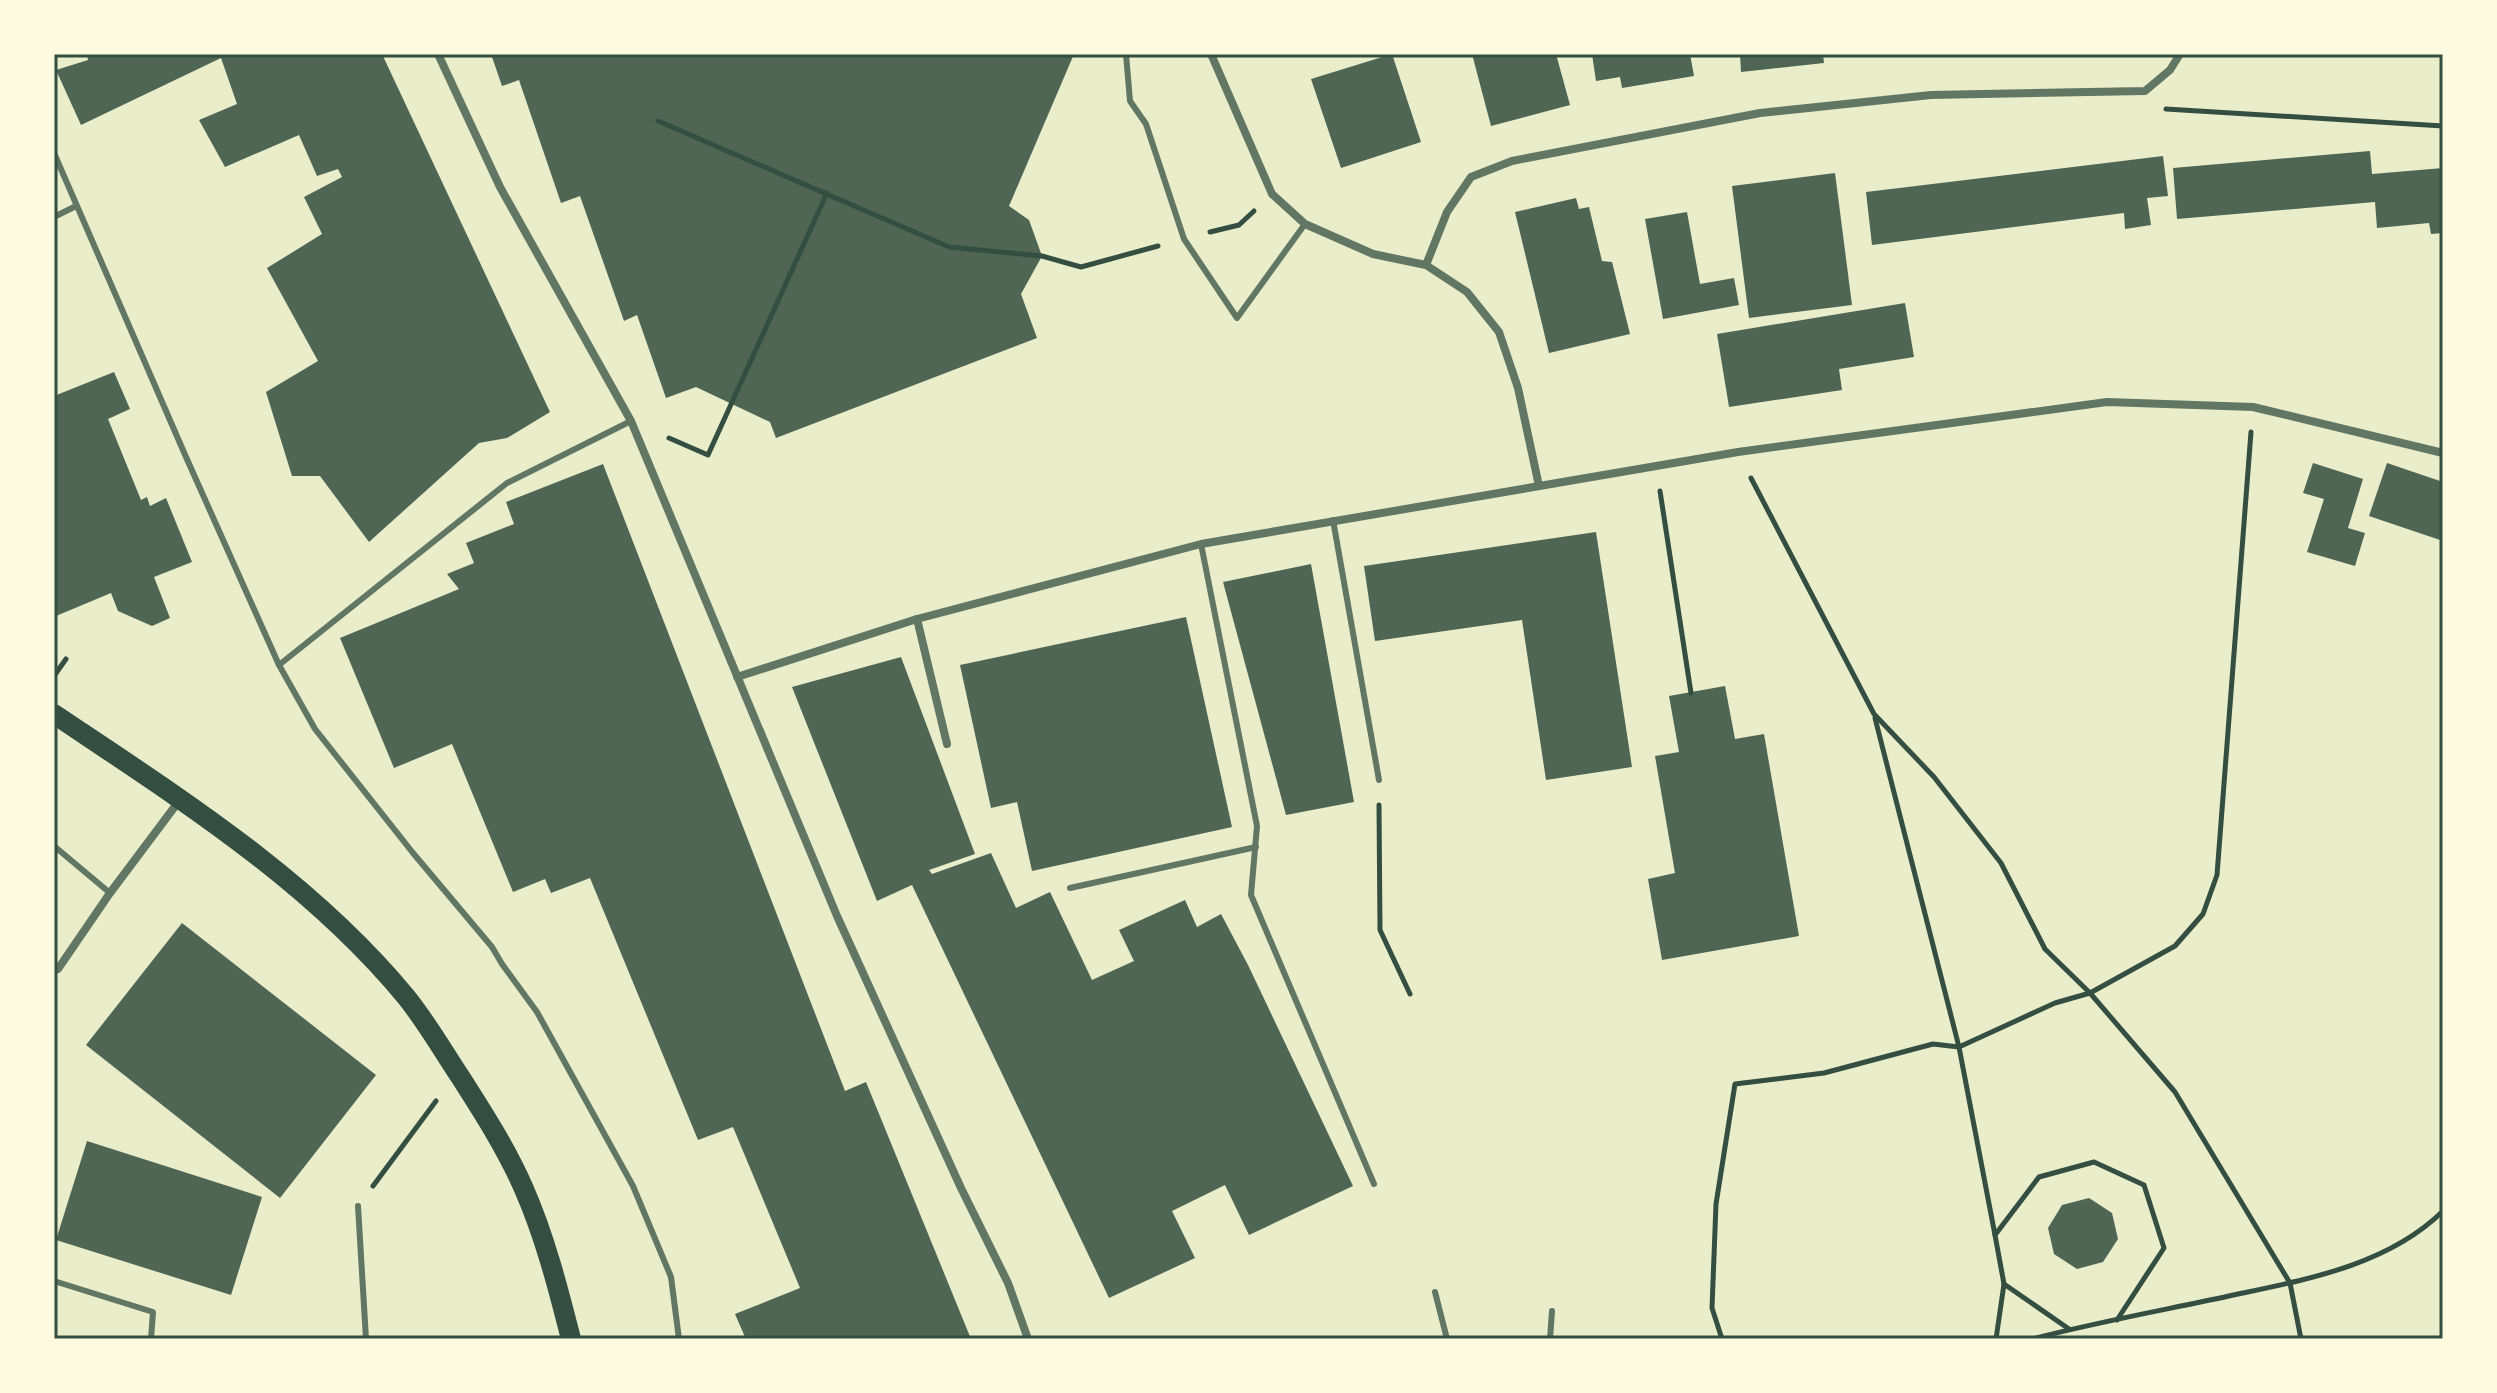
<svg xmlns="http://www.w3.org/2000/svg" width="2497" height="1393" viewBox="0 0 2497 1393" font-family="Signika,sans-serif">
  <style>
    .building { fill: #4f6655 }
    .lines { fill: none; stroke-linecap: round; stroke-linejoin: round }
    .path { stroke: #344e41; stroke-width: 5 }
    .service { stroke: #617663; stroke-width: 6 }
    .minor { stroke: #617663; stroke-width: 8 }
    .primary { stroke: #344e41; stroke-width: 20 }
    .neatline { fill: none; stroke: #344e41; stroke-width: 3 }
  </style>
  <rect width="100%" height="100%" fill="#e9edc9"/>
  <!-- building -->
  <g class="building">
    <path d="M 87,54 L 382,54 L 550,412 L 507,438 L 479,443 L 369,542 L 320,476 L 292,476 L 266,392 L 318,361 L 267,268 L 322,234 L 304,197 L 342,177 L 338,169 L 317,176 L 299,135 L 225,167 L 199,120 L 237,104 L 221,58 L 81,125 L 56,70 L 88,60 Z"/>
    <path d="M 491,54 L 1074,54 L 1009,206 L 1029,220 L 1042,256 L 1021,294 L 1037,338 L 776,438 L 770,422 L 696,387 L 666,398 L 637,315 L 624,321 L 580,196 L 561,203 L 519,80 L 502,86 Z"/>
    <path d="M 1392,54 L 1421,142 L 1341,168 L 1311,79 Z"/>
    <path d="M 1472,54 L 1556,54 L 1570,105 L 1491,126 Z"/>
    <path d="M 1592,54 L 1690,54 L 1694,76 L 1622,88 L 1620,77 L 1596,81 Z"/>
    <path d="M 1740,54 L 1823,54 L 1824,63 L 1741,72 Z"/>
    <path d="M 2370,151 L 2372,174 L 2443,168 L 2443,233 L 2431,234 L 2429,223 L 2377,228 L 2375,202 L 2177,219 L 2173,168 Z"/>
    <path d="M 2163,156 L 2168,196 L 2147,198 L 2151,225 L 2125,229 L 2124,213 L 1872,245 L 1866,192 Z"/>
    <path d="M 1835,173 L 1852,305 L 1749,318 L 1732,186 Z"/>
    <path d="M 1576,198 L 1579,209 L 1589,207 L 1602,261 L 1612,262 L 1630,334 L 1549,353 L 1515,212 Z"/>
    <path d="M 1687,212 L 1700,284 L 1734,278 L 1739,305 L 1663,319 L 1645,219 Z"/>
    <path d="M 1905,303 L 1914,357 L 1839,369 L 1842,390 L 1729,407 L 1717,334 Z"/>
    <path d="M 114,372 L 130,409 L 108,419 L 141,500 L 147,497 L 150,506 L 166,498 L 192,562 L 154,577 L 170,618 L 152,626 L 118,611 L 111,593 L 56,616 L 54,615 L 54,396 Z"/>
    <path d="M 2313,463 L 2363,479 L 2348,528 L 2365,533 L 2355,566 L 2307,552 L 2324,499 L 2303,493 Z"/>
    <path d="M 2387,463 L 2443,482 L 2443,541 L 2369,516 Z"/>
    <path d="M 603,464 L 845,1091 L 866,1082 L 971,1339 L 739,1339 L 745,1337 L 735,1314 L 800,1288 L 733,1127 L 698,1140 L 590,878 L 551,893 L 545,879 L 513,892 L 452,744 L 394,768 L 340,638 L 459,589 L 447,574 L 474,563 L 466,543 L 514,524 L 506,502 Z"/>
    <path d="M 1596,532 L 1632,767 L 1546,780 L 1522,620 L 1375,641 L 1364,566 Z"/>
    <path d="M 1311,564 L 1354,802 L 1286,815 L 1223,582 Z"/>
    <path d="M 1186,617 L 1232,827 L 1032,871 L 1017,802 L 991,808 L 960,665 Z"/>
    <path d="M 901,657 L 975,854 L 929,870 L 932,874 L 991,853 L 1016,908 L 1050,892 L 1092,980 L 1134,961 L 1119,930 L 1185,900 L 1197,927 L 1221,914 L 1248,965 L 1353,1186 L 1249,1235 L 1225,1185 L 1172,1211 L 1195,1258 L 1109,1298 L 912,885 L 877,901 L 792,687 Z"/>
    <path d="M 1725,686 L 1735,739 L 1764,734 L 1799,936 L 1662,960 L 1648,879 L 1675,873 L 1655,756 L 1679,752 L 1669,696 Z"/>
    <path d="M 182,923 L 376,1075 L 280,1198 L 86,1045 Z"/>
    <path d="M 87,1141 L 262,1197 L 231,1295 L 56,1240 Z"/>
    <path d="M 2089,1198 L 2112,1213 L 2118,1239 L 2103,1262 L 2077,1269 L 2054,1254 L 2048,1228 L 2062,1205 Z"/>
  </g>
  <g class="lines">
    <!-- path -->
    <g class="path">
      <path d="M 2166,109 L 2443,126"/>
      <path d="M 658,121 L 949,247 L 1042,256 L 1081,267 L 1158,246"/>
      <path d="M 1210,232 L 1239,225 L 1254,211"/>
      <path d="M 669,438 L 708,455 L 827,193"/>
      <path d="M 1751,478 L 1874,714 L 1934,777 L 2001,863 L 2045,949 L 2090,993 L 2175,1092 L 2290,1283 L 2301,1339"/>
      <path d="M 1660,491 L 1691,693"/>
      <path d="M 54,676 L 66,659"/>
      <path d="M 1875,718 L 1959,1047 L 1995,1235"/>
      <path d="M 1379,805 L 1380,930 L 1410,994"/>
      <path d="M 373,1186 L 436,1101"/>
      <path d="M 2069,1329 L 2004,1284 L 1995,1235 L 2039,1177 L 2094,1162 L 2144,1185 L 2164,1248 L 2117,1320"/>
      <path d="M 1722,1339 L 1712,1308 L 1716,1204 L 1735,1084 L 1824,1073 L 1933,1044 L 1959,1047 L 2055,1003 L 2090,993 L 2175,946 L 2203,914 L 2217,875 L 2251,432"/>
      <path d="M 1996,1339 L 2004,1284"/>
      <path d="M 2032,1339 C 2097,1322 2164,1310 2229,1296 C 2304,1280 2387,1266 2443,1211"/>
    </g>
    <!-- service -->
    <g class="service">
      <path d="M 1126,54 L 1130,101 L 1146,124 L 1184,239 L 1237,318 L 1305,224"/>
      <path d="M 54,153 L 186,457 L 279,665 L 315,729 L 413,853 L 492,947 L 502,964 L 537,1012 L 633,1186 L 671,1277 L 679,1339"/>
      <path d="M 54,217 L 76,206"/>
      <path d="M 1333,520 L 1379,780"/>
      <path d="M 1201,544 L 1257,826 L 1251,895 L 1374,1184"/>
      <path d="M 279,665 L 507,483 L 631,421"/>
      <path d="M 54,846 L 110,893"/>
      <path d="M 1070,888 L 1256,847"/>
      <path d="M 358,1206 L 366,1339"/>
      <path d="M 54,1281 L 153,1312 L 151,1339"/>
      <path d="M 1435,1292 L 1447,1339"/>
      <path d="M 1550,1339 L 1552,1311"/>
    </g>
    <!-- minor -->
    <g class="minor">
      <path d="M 438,54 L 500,187 L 631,421 L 837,916 L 961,1188 L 1008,1283 L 1028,1339"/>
      <path d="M 1211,54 L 1272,194 L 1305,224 L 1373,254 L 1426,265 L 1467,292 L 1499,332 L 1518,388 L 1539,486"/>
      <path d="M 1426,265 L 1447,212 L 1471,177 L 1512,161 L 1760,113 L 1931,95 L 2145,91 L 2170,70 L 2180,54"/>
      <path d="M 917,619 L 947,744"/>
      <path d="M 737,677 L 917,619 L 1201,544 L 1738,452 L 2107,402 L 2253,407 L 2443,453"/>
      <path d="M 54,970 L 58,969 L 110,893 L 179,801"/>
    </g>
    <!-- primary -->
    <path class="primary" d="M 54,714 C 179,798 310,880 407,998 C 427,1023 443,1051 461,1078 C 484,1114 507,1150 524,1189 C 545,1237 558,1288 571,1339"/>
  </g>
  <!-- border -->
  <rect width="2497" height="1393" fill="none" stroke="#fefae0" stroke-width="112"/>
  <rect x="56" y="56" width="2385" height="1281" class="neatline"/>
</svg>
